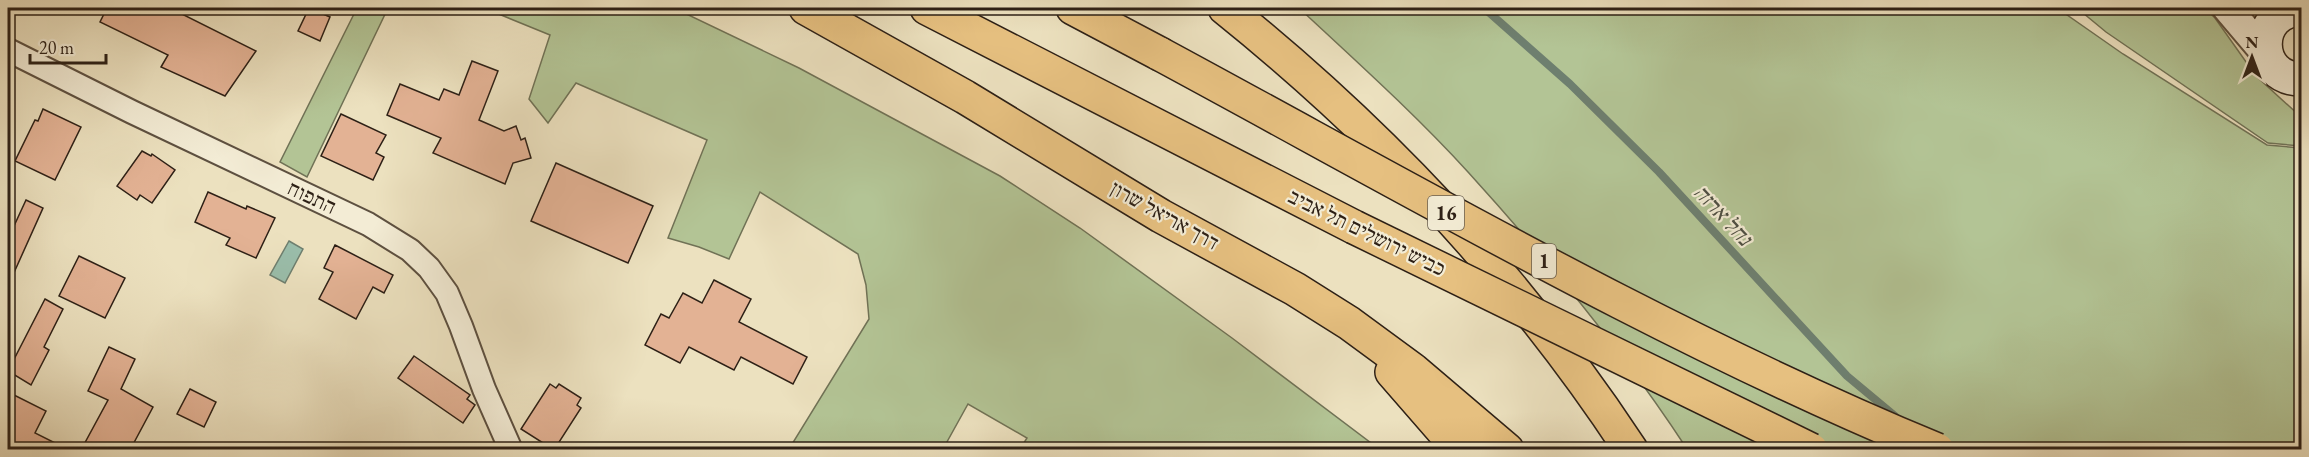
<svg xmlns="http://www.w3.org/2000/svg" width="2309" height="457" viewBox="0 0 2309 457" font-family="'EB Garamond','Frank Ruhl Libre',serif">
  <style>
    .green { fill: #b3c495; stroke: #707256; stroke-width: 1.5 }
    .water { fill: #9abeab; stroke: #6e7f6f; stroke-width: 1.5 }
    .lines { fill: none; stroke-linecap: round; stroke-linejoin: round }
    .stream { stroke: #6e7f6f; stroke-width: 8 }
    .building { fill: #e3b294; stroke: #2d2016; stroke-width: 1.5 }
    .minor-casing { stroke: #5d5040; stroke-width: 26 }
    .tertiary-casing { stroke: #5d5040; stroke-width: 32 }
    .secondary-casing { stroke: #2d2016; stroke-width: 36 }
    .trunk-casing { stroke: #2d2016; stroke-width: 36 }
    .minor { stroke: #f3ecd5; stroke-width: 22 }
    .tertiary { stroke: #f3ecd5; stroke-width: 28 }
    .secondary { stroke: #f3ecd5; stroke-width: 33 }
    .trunk { stroke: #e6c080; stroke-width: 33 }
    .trunk-bridge-casing { stroke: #2d2016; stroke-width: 36; stroke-linecap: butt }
    .trunk-bridge { stroke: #e6c080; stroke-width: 33 }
    .labels { text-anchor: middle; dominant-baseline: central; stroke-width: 4.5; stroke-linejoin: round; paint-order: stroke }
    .shield { fill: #f3ecd5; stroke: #685d4f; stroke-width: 1.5 }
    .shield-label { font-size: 20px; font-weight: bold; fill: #2d2016 }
    .street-label { font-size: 21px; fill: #2d2016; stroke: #f3ecd5 }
    .water-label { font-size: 22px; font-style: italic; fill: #4e4f43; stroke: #f3ecd5 }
  </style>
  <rect width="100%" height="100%" fill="#ece1bf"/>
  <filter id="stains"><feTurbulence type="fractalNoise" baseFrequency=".00333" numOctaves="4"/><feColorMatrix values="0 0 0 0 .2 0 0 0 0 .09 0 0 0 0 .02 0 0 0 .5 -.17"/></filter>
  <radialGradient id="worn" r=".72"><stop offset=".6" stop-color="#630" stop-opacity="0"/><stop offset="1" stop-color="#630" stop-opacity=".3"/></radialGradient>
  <!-- green -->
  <g class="green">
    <path d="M 357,8 L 388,8 L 307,177 L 280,162 Z"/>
    <path d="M 484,8 L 674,8 L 799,68 L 1000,176 L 1080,228 L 1232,338 L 1379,449 L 1020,449 L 1027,438 L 968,404 L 943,449 L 789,449 L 869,319 L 866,285 L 858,254 L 760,192 L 729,259 L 699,247 L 668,238 L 707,140 L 576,83 L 548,123 L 529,99 L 550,35 Z"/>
    <path d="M 1299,8 L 2057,8 L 2123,54 L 2267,145 L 2301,148 L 2301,449 L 1687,449 C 1623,351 1547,259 1468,172 C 1415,114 1356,61 1299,8 Z"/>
    <path d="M 2077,8 L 2205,8 L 2215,18 L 2256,76 L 2301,117 L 2301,146 L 2268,143 L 2106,32 Z"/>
  </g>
  <!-- water -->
  <path class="water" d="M 289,241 L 303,249 L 285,283 L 270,275 Z"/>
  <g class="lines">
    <!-- stream -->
    <path class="stream" d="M 1484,8 L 1570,84 L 1659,172 L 1847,376 L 1895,416"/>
  </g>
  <!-- building -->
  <g class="building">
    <path d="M 107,8 L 170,8 L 256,51 L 225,96 L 161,67 L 168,55 L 100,22 Z"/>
    <path d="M 309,8 L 330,17 L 320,41 L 298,31 Z"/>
    <path d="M 472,61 L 498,71 L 479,120 L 504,131 L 516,126 L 521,140 L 525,138 L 531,158 L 513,163 L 505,184 L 433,153 L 441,138 L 387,115 L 400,84 L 439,100 L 444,89 L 459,95 Z"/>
    <path d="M 43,109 L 81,127 L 55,180 L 15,161 L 35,120 L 38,121 Z"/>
    <path d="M 341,114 L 386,135 L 376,153 L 384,157 L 373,180 L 321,156 Z"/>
    <path d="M 142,151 L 151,156 L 152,154 L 175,170 L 152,203 L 140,195 L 137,200 L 117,186 Z"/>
    <path d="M 556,163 L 653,206 L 628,263 L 531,221 Z"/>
    <path d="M 208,192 L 246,209 L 247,206 L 275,218 L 256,258 L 226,245 L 230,238 L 195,222 Z"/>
    <path d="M 26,200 L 43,208 L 8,286 L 8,239 Z"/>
    <path d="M 335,245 L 393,275 L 384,293 L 373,287 L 356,319 L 319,299 L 333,272 L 324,268 Z"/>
    <path d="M 79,256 L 125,278 L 105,318 L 59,296 Z"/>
    <path d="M 714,280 L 751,299 L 739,322 L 807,357 L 793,384 L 741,357 L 734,370 L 689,347 L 680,363 L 645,345 L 661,314 L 669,318 L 683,293 L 702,303 Z"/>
    <path d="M 45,299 L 63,309 L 44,347 L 49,350 L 31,385 L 8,371 Z"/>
    <path d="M 109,347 L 135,359 L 121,389 L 153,407 L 130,450 L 81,450 L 108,400 L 88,391 Z"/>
    <path d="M 414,356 L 470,395 L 467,399 L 475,405 L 463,423 L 398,378 Z"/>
    <path d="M 550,384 L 556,388 L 559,384 L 581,398 L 577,405 L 581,408 L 554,450 L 521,429 Z"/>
    <path d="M 190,389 L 216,402 L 204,427 L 177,414 Z"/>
    <path d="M 8,392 L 46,411 L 35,433 L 69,450 L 8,450 Z"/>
  </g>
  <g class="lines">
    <!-- minor casing -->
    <g class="minor-casing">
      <path id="minor" d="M 8,50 L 132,112 L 368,224 L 410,250 L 429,268 L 447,293 L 461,326 L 484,389 L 511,450"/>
    </g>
    <!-- tertiary casing -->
    <g class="tertiary-casing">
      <path id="tertiary" d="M 2227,8 L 2266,54"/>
    </g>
    <!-- secondary casing -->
    <g class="secondary-casing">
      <path id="secondary" d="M 2302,9 C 2252,10 2254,80 2302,79"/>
    </g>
    <!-- trunk casing -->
    <g class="trunk-casing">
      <g id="trunk">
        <path d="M 806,8 L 965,97 L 1161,216 L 1295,289 L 1349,323 L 1413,370 L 1507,450"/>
        <path d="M 927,8 L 1354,227"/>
        <path d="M 1073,8 L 1160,54"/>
        <path d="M 1225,8 C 1382,134 1520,281 1631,450"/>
        <path d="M 1392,372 L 1460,450"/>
      </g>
    </g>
    <!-- minor -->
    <use href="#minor" class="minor"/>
    <!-- tertiary -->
    <use href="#tertiary" class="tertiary"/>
    <!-- secondary -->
    <use href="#secondary" class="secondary"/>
    <!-- trunk -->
    <use href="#trunk" class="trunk"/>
    <!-- trunk-bridge casing -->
    <g class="trunk-bridge-casing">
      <g id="trunk-bridge">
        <path d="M 1160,54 C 1416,192 1668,339 1937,450"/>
        <path d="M 1354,227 L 1811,450"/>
      </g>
    </g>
    <!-- trunk-bridge -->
    <use href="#trunk-bridge" class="trunk-bridge"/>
  </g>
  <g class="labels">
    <!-- shield labels -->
    <g class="shield">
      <rect x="1428" y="196" width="36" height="34" rx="4.5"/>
      <rect x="1532" y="244" width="24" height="34" rx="4.5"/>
    </g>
    <g class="shield-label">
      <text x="1446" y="213">16</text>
      <text x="1544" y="261">1</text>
    </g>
    <!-- street labels -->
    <g class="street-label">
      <text transform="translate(312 197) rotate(25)">התפוח</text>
      <text transform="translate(1165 215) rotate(29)">דרך אריאל שרון</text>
      <text transform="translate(1367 232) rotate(26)">כביש ירושלים תל אביב</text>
    </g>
    <!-- water labels -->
    <g class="water-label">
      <text transform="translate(1723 215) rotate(47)">נחל ארזה</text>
    </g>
  </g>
  <!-- margin -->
  <rect width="2309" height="457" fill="none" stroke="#ece1bf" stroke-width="30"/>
  <rect x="9" y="9" width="2291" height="439" fill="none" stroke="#2d2016" stroke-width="3"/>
  <rect x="15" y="15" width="2279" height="427" fill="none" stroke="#2d2016" stroke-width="1.5"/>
  <!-- north arrow -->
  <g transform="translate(2252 57)" stroke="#f3ecd5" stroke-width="4.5" paint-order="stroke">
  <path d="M0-4.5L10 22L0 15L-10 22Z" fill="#2d2016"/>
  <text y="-9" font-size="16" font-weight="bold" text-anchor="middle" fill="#2d2016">N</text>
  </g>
  <!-- scale -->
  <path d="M30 54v9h76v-9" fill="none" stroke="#2d2016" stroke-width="3"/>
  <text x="39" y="54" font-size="18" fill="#2d2016" stroke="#f3ecd5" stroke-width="4.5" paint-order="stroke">20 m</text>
  <rect width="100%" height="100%" filter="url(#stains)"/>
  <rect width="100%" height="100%" fill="url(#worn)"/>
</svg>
